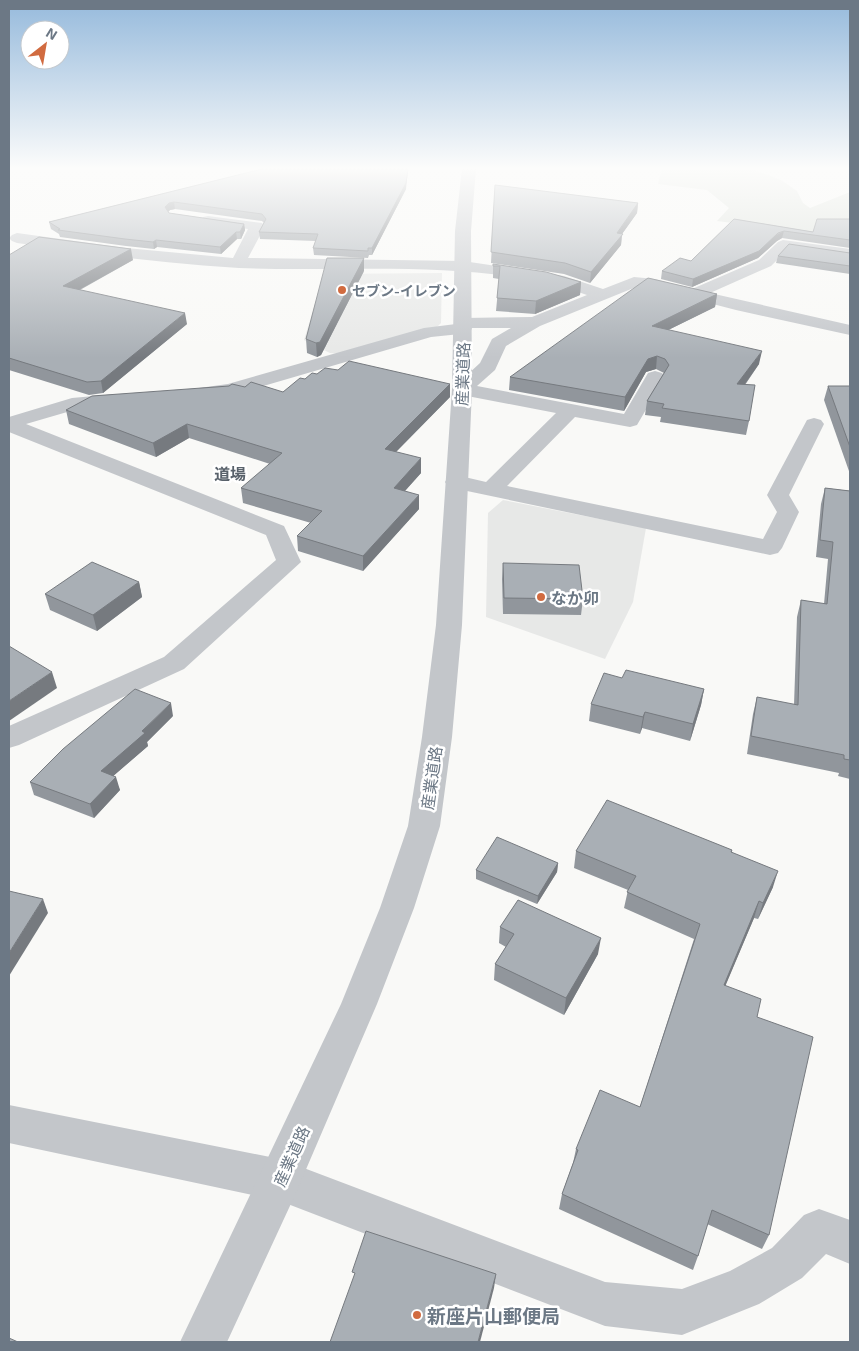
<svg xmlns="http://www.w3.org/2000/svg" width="859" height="1351" viewBox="0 0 859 1351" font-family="'Exo 2','Noto Sans JP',sans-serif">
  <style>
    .built { fill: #e7e8e7 }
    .green { fill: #d9ded7 }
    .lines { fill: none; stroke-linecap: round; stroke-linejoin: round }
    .minor { fill: #c3c6ca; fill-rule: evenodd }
    .tertiary { fill: #c3c6ca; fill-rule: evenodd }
    .wall { fill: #91969c }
    .shaded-wall { fill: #767a7f }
    .building { fill: #a9afb5; stroke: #767a7f }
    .poi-dot { fill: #d16b40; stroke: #fff; stroke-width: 2 }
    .labels { text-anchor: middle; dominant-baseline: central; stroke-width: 5; stroke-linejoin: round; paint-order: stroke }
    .far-poi-label { font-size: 14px; font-weight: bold; fill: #6c7885; stroke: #fff; text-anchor: start }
    .street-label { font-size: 16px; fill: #6c7885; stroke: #fff }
    .far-quarter-label { font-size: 16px; font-weight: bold; fill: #59626b; stroke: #fff }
    .poi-label { font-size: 16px; font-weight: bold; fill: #6c7885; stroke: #fff; text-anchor: start }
    .near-poi-label { font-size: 19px; font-weight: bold; fill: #6c7885; stroke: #fff; text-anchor: start }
  </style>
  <rect width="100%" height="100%" fill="#f9f9f7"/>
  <!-- built -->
  <g class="built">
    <path d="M 442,273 L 441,323 L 435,329 L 344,354 L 330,353 L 304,340 L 324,274 Z"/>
    <path d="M 503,500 L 646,528 L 633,602 L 605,659 L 486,617 L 488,513 Z"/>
  </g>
  <!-- green -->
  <path class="green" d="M 662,169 L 751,169 L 781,180 L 797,191 L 803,203 L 810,208 L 850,192 L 850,238 L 717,221 L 729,208 L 707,190 L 658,184 Z"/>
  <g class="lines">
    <!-- minor -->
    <g class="minor">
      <path d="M 208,216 L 262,223 L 265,226 L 248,258 L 463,261 L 564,276 L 603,289 L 634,277 L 655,279 L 692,289 L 759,260 L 778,242 L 783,240 L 850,249 L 850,259 L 787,250 L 771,266 L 710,293 L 850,325 L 850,335 L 736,310 L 655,289 L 636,287 L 540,326 L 506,346 L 495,370 L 477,386 L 624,414 L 648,373 L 655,371 L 662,373 L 665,377 L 637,425 L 630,427 L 575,417 L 507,486 L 763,539 L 777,512 L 767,495 L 807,420 L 814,418 L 821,420 L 824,424 L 789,495 L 799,512 L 782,548 L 778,553 L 770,555 L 448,487 L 445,482 L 448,477 L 456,475 L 486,482 L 556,413 L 462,395 L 455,393 L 452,389 L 480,363 L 492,339 L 511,328 L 472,328 L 470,333 L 431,337 L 229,396 L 206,398 L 199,396 L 196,392 L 199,388 L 228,384 L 424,328 L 456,324 L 458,319 L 464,318 L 532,317 L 587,295 C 480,257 351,273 239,268 C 164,264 90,253 17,243 L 12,241 L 9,238 L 12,235 L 17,233 L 126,248 L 233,258 L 248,229 L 203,223 L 201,220 L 203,217 Z"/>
      <path d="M 116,394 L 123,396 L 126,400 L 123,404 L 74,410 L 26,424 L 284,526 L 301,562 L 184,669 L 19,745 L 9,748 L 9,726 L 164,657 L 276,560 L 266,535 L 9,432 L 9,417 L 72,398 Z"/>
      <path d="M 9,1105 L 280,1159 L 605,1282 L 682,1289 L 730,1271 L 772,1248 L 804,1215 L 819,1209 L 850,1220 L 850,1264 L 826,1254 L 802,1278 L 759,1304 L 682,1335 L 605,1326 L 280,1201 L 9,1143 Z"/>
    </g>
    <!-- tertiary -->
    <path class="tertiary" d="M 462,169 L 476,169 L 471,231 L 472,389 L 462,625 L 452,737 L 440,826 L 414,908 L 377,1004 L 295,1195 L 227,1342 L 180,1342 L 341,1004 L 380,908 L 408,826 L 422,737 L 436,625 L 452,389 L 455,231 Z"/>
  </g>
  <!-- wall -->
  <g class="wall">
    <path d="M 262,169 L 406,189 L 372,255 L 369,255 L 368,258 L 314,255 L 313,248 L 316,241 L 260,239 L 259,232 L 264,223 L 262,221 L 175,209 L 170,210 L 168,212 L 169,213 L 244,224 L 245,230 L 241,239 L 237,239 L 221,254 L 157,247 L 154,249 L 126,246 L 60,237 L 59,234 L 51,229 L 49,222 Z"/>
    <path d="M 495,185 L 638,203 L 637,213 L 622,234 L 621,245 L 590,283 L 564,274 L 491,263 Z"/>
    <path d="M 734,219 L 813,232 L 850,219 L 850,248 L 782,238 L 777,241 L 758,258 L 692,287 L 661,279 L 662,271 L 691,261 Z"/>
    <path d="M 850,253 L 850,274 L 776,263 L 778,256 Z"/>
    <path d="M 9,255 L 133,260 L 80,290 L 187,324 L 103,393 L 89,395 L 9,370 Z"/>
    <path d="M 493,264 L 581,282 L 580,295 L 535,314 L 496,311 L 499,279 L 493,278 Z"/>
    <path d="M 364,271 L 321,355 L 317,357 L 307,353 L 306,339 Z"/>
    <path d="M 717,294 L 715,307 L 668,330 L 759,364 L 745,385 L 749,421 L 746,435 L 660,422 L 661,417 L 645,415 L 647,401 L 664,373 L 656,369 L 646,372 L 624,411 L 509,390 L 510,377 Z"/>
    <path d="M 305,379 L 450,397 L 396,452 L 421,473 L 405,491 L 419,509 L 363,571 L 298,551 L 297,536 L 311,523 L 243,503 L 241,488 L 270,464 L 189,438 L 156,457 L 69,424 L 66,410 L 245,387 L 283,392 Z"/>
    <path d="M 828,386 L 850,386 L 850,474 L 824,400 Z"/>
    <path d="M 825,488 L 850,491 L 850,779 L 838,776 L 839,773 L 747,754 L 753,714 L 757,697 L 794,705 L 797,617 L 801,600 L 824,604 L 828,559 L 816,557 L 821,504 Z"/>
    <path d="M 503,563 L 583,599 L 581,615 L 503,614 L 502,579 Z"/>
    <path d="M 139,582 L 142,597 L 97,631 L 50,610 L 45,594 Z"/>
    <path d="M 622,678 L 704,689 L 701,705 L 690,741 L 642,728 L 640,734 L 589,721 L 591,704 Z"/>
    <path d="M 173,716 L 147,742 L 148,746 L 113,776 L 120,790 L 94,818 L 34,795 L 30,782 Z"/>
    <path d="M 732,850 L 732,852 L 773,887 L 758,919 L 754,918 L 725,986 L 757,1017 L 769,1235 L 762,1249 L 707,1224 L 698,1256 L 693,1270 L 559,1209 L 562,1194 L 573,1163 L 576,1149 L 640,1107 L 694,939 L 624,908 L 628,890 L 574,868 L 576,851 Z"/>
    <path d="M 558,863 L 557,872 L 537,904 L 476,879 L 476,870 Z"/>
    <path d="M 500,927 L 598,954 L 564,1015 L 494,980 L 495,964 L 506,947 L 499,943 Z"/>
  </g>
  <!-- shaded-wall -->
  <g class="shaded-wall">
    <path d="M 408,169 L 406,189 L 372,255 L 372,248 Z"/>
    <path d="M 174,202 L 175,209 L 170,210 L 166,214 L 165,207 L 169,203 Z"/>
    <path d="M 638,203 L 637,213 L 622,234 L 621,245 L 590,283 L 591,272 Z"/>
    <path d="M 244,224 L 245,230 L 241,239 L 240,232 Z"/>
    <path d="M 784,231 L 782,238 L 777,241 L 758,258 L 692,287 L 693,279 Z"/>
    <path d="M 236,232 L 237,239 L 221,254 L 220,247 Z"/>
    <path d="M 156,240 L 157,247 L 154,249 L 153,242 Z"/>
    <path d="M 131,249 L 133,260 L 66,297 L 63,286 Z"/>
    <path d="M 364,258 L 364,271 L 321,355 L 317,357 L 316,343 Z"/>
    <path d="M 581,282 L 580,295 L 535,314 L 536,301 Z"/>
    <path d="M 717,294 L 715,307 L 650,339 L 652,326 Z"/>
    <path d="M 185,313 L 187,324 L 103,393 L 101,381 Z"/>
    <path d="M 762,351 L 759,364 L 735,398 L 737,384 Z"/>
    <path d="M 657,356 L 656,369 L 646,372 L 624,411 L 625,397 L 648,359 Z"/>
    <path d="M 450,384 L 450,397 L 385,463 L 385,449 Z"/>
    <path d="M 187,424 L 189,438 L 156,457 L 153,443 Z"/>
    <path d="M 421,458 L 421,473 L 394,503 L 394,488 Z"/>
    <path d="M 419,495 L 419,509 L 363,571 L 363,556 Z"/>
    <path d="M 139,582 L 142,597 L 97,631 L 93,615 Z"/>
    <path d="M 52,672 L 57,688 L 9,721 L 9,701 Z"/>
    <path d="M 704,689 L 701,705 L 690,741 L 693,724 Z"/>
    <path d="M 171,703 L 173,716 L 147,742 L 148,746 L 104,784 L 101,771 Z"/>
    <path d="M 645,712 L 642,728 L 640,734 L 643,717 Z"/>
    <path d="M 116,777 L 120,790 L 94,818 L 90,804 Z"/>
    <path d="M 558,863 L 557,872 L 537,904 L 538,896 Z"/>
    <path d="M 778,871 L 773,887 L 758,919 L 763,903 Z"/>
    <path d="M 43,899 L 48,913 L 9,976 L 9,953 Z"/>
    <path d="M 759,901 L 754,918 L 719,1001 L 724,985 Z"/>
    <path d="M 601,938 L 598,954 L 564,1015 L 566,998 Z"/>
    <path d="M 496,1274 L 494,1288 L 480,1342 L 478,1342 Z"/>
  </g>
  <!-- building -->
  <g class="building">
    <path d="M 262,169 L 408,169 L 406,183 L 372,248 L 368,248 L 368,251 L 313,248 L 318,234 L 259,232 L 266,219 L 262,214 L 174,202 L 169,203 L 165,207 L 169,213 L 244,224 L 240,232 L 236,232 L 220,247 L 156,240 L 153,242 L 125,239 L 58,230 L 60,229 L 49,222 Z"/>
    <path d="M 495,185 L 638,203 L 617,233 L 623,234 L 591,272 L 565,263 L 491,252 Z"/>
    <path d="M 734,219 L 813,232 L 817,219 L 850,219 L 850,240 L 784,231 L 778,233 L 759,251 L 693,279 L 662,271 L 680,258 L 691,261 Z"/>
    <path d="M 39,237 L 131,249 L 63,286 L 185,313 L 101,381 L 87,382 L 9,358 L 9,255 Z"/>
    <path d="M 789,244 L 850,253 L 850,266 L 778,256 Z"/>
    <path d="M 327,258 L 364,258 L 320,342 L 316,343 L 306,339 Z"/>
    <path d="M 493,264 L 546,272 L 581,282 L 536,301 L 497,298 L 500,266 L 493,266 Z"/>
    <path d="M 648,278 L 717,294 L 652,326 L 762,351 L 737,384 L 755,385 L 749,421 L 662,408 L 664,404 L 647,401 L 669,365 L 665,359 L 657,356 L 648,359 L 625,397 L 510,377 Z"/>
    <path d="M 349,361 L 450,384 L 385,449 L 421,458 L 394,488 L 419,495 L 363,556 L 297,536 L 322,511 L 241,488 L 282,453 L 187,424 L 153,443 L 66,410 L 92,396 L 229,386 L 232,384 L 245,387 L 251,382 L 283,392 L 300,378 L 305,379 L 312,373 L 317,374 L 325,368 L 338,370 Z"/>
    <path d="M 828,386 L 850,386 L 850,447 Z"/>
    <path d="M 825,488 L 850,491 L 850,760 L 844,759 L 844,755 L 751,736 L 757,697 L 798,705 L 801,600 L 827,604 L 833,542 L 820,540 Z"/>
    <path d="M 92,562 L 139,582 L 93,615 L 45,594 Z"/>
    <path d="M 503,563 L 579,565 L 583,599 L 504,598 Z"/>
    <path d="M 9,646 L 52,672 L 9,701 Z"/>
    <path d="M 626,670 L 704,689 L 693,724 L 645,712 L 643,717 L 591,704 L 604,673 L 622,678 Z"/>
    <path d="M 135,689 L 171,703 L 142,731 L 145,733 L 101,771 L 116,777 L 90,804 L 30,782 L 63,749 Z"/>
    <path d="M 607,800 L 732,850 L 731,852 L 778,871 L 763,903 L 759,901 L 724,985 L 761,999 L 757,1017 L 813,1037 L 769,1235 L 712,1210 L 698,1256 L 562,1194 L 578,1150 L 576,1149 L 600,1090 L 640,1107 L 700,924 L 627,892 L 636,876 L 576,851 Z"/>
    <path d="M 497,837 L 558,863 L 538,896 L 476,870 Z"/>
    <path d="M 9,891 L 43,899 L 9,953 Z"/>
    <path d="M 518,900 L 601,938 L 566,998 L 495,964 L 514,934 L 500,927 Z"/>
    <path d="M 366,1231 L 496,1274 L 478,1342 L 330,1342 L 355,1273 L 352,1272 Z"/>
    <path d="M 9,1338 L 18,1342 L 9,1342 Z"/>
  </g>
  <!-- sky -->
  <linearGradient id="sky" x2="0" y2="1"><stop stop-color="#96badc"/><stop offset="0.47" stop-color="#fcfcfb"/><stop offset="1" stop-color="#fcfcfb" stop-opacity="0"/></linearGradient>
  <rect width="859" height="358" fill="url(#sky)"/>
  <!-- markers -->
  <g class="poi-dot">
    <circle cx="342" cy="290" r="5"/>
    <circle cx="541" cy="597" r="5"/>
    <circle cx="417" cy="1315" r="5"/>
  </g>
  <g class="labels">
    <!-- far-poi labels -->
    <g class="far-poi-label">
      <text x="352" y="290">セブン-イレブン</text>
    </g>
    <!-- street labels -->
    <g class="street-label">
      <text transform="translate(462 374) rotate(-88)">産業道路</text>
      <text transform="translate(431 778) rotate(-82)">産業道路</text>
      <text transform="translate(291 1156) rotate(-66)">産業道路</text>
    </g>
    <!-- far-quarter labels -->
    <g class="far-quarter-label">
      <text x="230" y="473">道場</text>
    </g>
    <!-- poi labels -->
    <g class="poi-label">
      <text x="551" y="597">なか卯</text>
    </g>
    <!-- near-poi labels -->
    <g class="near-poi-label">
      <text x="427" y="1315">新座片山郵便局</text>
    </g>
  </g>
  <!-- border -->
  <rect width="859" height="1351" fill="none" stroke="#6c7885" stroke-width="20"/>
  <!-- north arrow -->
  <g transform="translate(45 45) rotate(31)"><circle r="24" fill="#ffffff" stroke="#c4c9ce"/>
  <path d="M0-4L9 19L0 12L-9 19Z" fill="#d16b40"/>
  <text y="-8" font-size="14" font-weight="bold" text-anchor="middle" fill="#6c7885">N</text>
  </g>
</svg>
